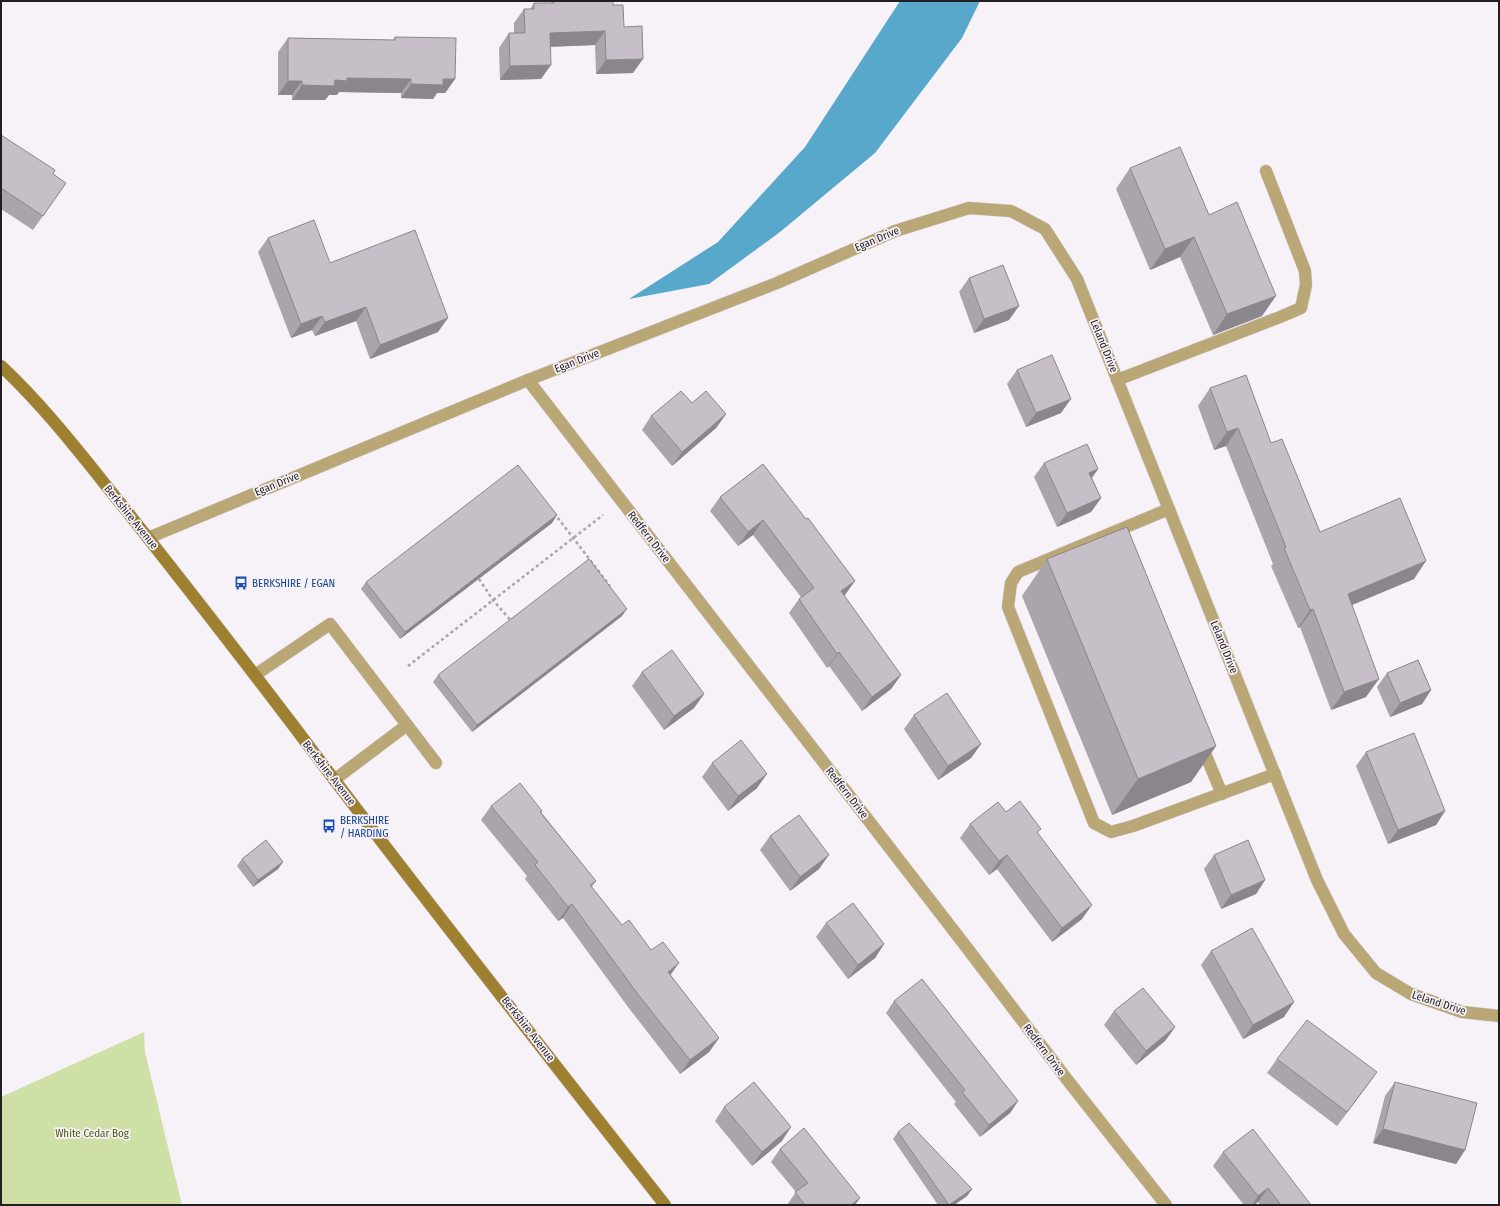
<svg xmlns="http://www.w3.org/2000/svg" width="1500" height="1206" viewBox="0 0 1500 1206" font-family="'Fira Sans Condensed',sans-serif">
  <style>
    .green { fill: #cee0a6 }
    .water { fill: #57a8ca }
    .lines { fill: none; stroke-linecap: round; stroke-linejoin: round }
    .lane-casing { stroke: #d5cfd6; stroke-width: 13 }
    .street-casing { stroke: #d5cfd6; stroke-width: 13 }
    .secondary-casing { stroke: #d5cfd6; stroke-width: 13 }
    .path { stroke: #a8a4a9; stroke-width: 2.5; stroke-dasharray: 3 3; stroke-linecap: butt }
    .lane { stroke: #baa776; stroke-width: 12 }
    .street { stroke: #baa776; stroke-width: 12 }
    .secondary { stroke: #9e8130; stroke-width: 12 }
    .wall { fill: #aaa4ab }
    .shaded-wall { fill: #8b868b }
    .building { fill: #c6bfc7; stroke: #8b868b }
    .labels { text-anchor: middle; dominant-baseline: central; stroke-width: 3.5; stroke-linejoin: round; paint-order: stroke }
    .street-label { font-size: 11px; fill: #221f22; stroke: #f7f1f8 }
    .transit-label { font-size: 11px; fill: #164399; stroke: #f7f1f8; text-anchor: start }
    .park-label { font-size: 11px; fill: #4b5b10; stroke: #f7f1f8 }
  </style>
  <rect width="100%" height="100%" fill="#f7f1f8"/>
  <!-- green -->
  <path class="green" d="M 144,1032 L 145,1052 L 182,1205 L 1,1205 L 1,1097 Z"/>
  <!-- water -->
  <path class="water" d="M 900,1 L 980,1 L 962,38 L 875,153 L 780,232 L 709,284 L 629,299 L 718,242 L 805,147 Z"/>
  <g class="lines">
    <!-- lane casing -->
    <g class="lane-casing">
      <g id="lane">
        <path d="M 1117,380 L 1280,317 L 1301,308 L 1306,285 L 1305,271 L 1266,171"/>
        <path d="M 1169,509 L 1018,572 L 1011,583 L 1008,607 L 1094,823 L 1111,832 L 1133,826 L 1275,774"/>
        <path d="M 255,675 L 330,624 L 436,763"/>
        <path d="M 1201,744 L 1222,794"/>
        <path d="M 334,780 L 407,725"/>
      </g>
    </g>
    <!-- street casing -->
    <g class="street-casing">
      <g id="street">
        <path d="M 528,380 L 964,944 L 1069,1082 L 1166,1205"/>
        <path d="M 148,538 L 528,380 L 777,283 L 895,231 L 969,208 L 1011,211 L 1045,229 L 1077,279 L 1317,880 L 1344,934 L 1376,973 L 1411,994 L 1462,1012 L 1499,1016"/>
      </g>
    </g>
    <!-- secondary casing -->
    <g class="secondary-casing">
      <path id="secondary" d="M 1,366 C 45,407 83,457 121,504 C 180,578 238,653 296,729 C 416,889 541,1047 665,1205"/>
    </g>
    <!-- path -->
    <g class="path">
      <path d="M 554,513 L 610,586"/>
      <path d="M 479,579 L 493,600 L 512,622"/>
      <path d="M 408,666 L 603,515"/>
    </g>
    <!-- lane -->
    <use href="#lane" class="lane"/>
    <!-- street -->
    <use href="#street" class="street"/>
    <!-- secondary -->
    <use href="#secondary" class="secondary"/>
  </g>
  <!-- wall -->
  <g class="wall">
    <path d="M 552,1 L 591,1 L 613,5 L 624,27 L 633,73 L 596,74 L 595,45 L 550,47 L 541,79 L 500,80 L 499,48 L 509,33 L 514,33 L 514,23 L 524,9 L 530,9 L 534,3 L 551,3 Z"/>
    <path d="M 395,37 L 455,79 L 445,93 L 437,93 L 433,99 L 401,98 L 401,93 L 339,92 L 337,95 L 329,95 L 325,100 L 292,100 L 292,95 L 278,95 L 278,52 L 288,38 L 393,40 Z"/>
    <path d="M 1,135 L 53,174 L 66,183 L 33,230 L 1,209 Z"/>
    <path d="M 1130,168 L 1209,215 L 1262,316 L 1213,335 L 1180,257 L 1150,270 L 1116,189 Z"/>
    <path d="M 268,238 L 330,263 L 438,332 L 370,359 L 356,321 L 315,336 L 312,330 L 291,338 L 258,252 Z"/>
    <path d="M 969,278 L 1009,320 L 974,333 L 959,292 Z"/>
    <path d="M 1017,370 L 1061,413 L 1026,427 L 1007,384 Z"/>
    <path d="M 1210,388 L 1271,443 L 1320,532 L 1414,579 L 1352,605 L 1366,697 L 1331,710 L 1300,627 L 1298,628 L 1271,566 L 1273,564 L 1226,446 L 1214,450 L 1198,406 Z"/>
    <path d="M 726,414 L 716,428 L 672,466 L 642,430 L 651,416 Z"/>
    <path d="M 1044,463 L 1098,469 L 1092,478 L 1101,498 L 1091,512 L 1057,527 L 1034,477 Z"/>
    <path d="M 763,464 L 845,595 L 844,596 L 901,675 L 891,689 L 862,711 L 829,666 L 827,668 L 789,613 L 799,599 L 801,597 L 753,535 L 738,546 L 710,511 L 720,497 Z"/>
    <path d="M 557,515 L 552,523 L 400,639 L 361,589 L 366,582 Z"/>
    <path d="M 1047,559 L 1216,746 L 1191,782 L 1112,815 L 1022,596 Z"/>
    <path d="M 622,616 L 472,732 L 433,682 L 438,675 Z"/>
    <path d="M 642,672 L 704,694 L 694,708 L 664,730 L 632,686 Z"/>
    <path d="M 1387,673 L 1431,690 L 1422,704 L 1390,717 L 1377,687 Z"/>
    <path d="M 914,715 L 981,744 L 971,758 L 938,780 L 904,729 Z"/>
    <path d="M 1366,752 L 1445,811 L 1436,825 L 1388,844 L 1356,766 Z"/>
    <path d="M 712,763 L 757,788 L 728,811 L 702,777 Z"/>
    <path d="M 491,806 L 542,811 L 541,812 L 596,881 L 592,887 L 622,925 L 651,950 L 719,1038 L 709,1052 L 680,1074 L 628,1007 L 563,918 L 558,921 L 525,879 L 527,876 L 481,820 Z"/>
    <path d="M 1006,812 L 1038,833 L 1082,919 L 1052,942 L 997,869 L 989,875 L 960,838 L 970,824 Z"/>
    <path d="M 770,836 L 819,869 L 790,891 L 760,850 Z"/>
    <path d="M 1214,855 L 1265,880 L 1256,894 L 1221,909 L 1204,869 Z"/>
    <path d="M 242,859 L 283,862 L 278,869 L 253,887 L 237,866 Z"/>
    <path d="M 826,923 L 884,944 L 875,958 L 848,979 L 816,937 Z"/>
    <path d="M 1211,951 L 1284,1017 L 1243,1039 L 1201,965 Z"/>
    <path d="M 894,1001 L 1018,1101 L 1010,1113 L 980,1137 L 954,1104 L 956,1102 L 886,1013 Z"/>
    <path d="M 1114,1011 L 1175,1027 L 1165,1041 L 1136,1065 L 1104,1025 Z"/>
    <path d="M 1277,1059 L 1377,1072 L 1337,1126 L 1267,1073 Z"/>
    <path d="M 1395,1082 L 1465,1150 L 1456,1164 L 1373,1143 L 1385,1096 Z"/>
    <path d="M 724,1107 L 782,1141 L 752,1166 L 715,1121 Z"/>
    <path d="M 898,1132 L 972,1189 L 967,1196 L 954,1205 L 938,1205 L 893,1139 Z"/>
    <path d="M 780,1149 L 855,1205 L 787,1205 L 796,1192 L 771,1162 Z"/>
    <path d="M 1223,1152 L 1311,1205 L 1260,1205 L 1258,1202 L 1254,1205 L 1244,1205 L 1213,1166 Z"/>
  </g>
  <!-- shaded-wall -->
  <g class="shaded-wall">
    <path d="M 605,31 L 595,45 L 540,47 L 550,33 Z"/>
    <path d="M 643,59 L 633,73 L 596,74 L 606,60 Z"/>
    <path d="M 551,65 L 541,79 L 500,80 L 510,66 Z"/>
    <path d="M 347,78 L 411,79 L 401,93 L 339,92 L 337,95 L 329,95 L 325,100 L 292,100 L 302,85 Z"/>
    <path d="M 443,79 L 455,79 L 445,93 L 437,93 L 433,99 L 401,98 L 411,84 Z"/>
    <path d="M 288,81 L 302,81 L 292,95 L 278,95 Z"/>
    <path d="M 1194,237 L 1180,257 L 1150,270 L 1165,249 Z"/>
    <path d="M 1276,296 L 1262,316 L 1213,335 L 1227,314 Z"/>
    <path d="M 1019,306 L 1009,320 L 974,333 L 984,319 Z"/>
    <path d="M 366,307 L 356,321 L 315,336 L 325,322 Z"/>
    <path d="M 322,316 L 312,330 L 291,338 L 301,324 Z"/>
    <path d="M 448,318 L 438,332 L 370,359 L 380,345 Z"/>
    <path d="M 1071,399 L 1061,413 L 1026,427 L 1036,413 Z"/>
    <path d="M 726,414 L 716,428 L 672,466 L 682,452 Z"/>
    <path d="M 1238,428 L 1226,446 L 1214,450 L 1227,432 Z"/>
    <path d="M 1098,469 L 1088,483 L 1089,473 Z"/>
    <path d="M 1101,498 L 1091,512 L 1057,527 L 1067,513 Z"/>
    <path d="M 557,515 L 552,523 L 400,639 L 405,632 Z"/>
    <path d="M 763,520 L 753,535 L 738,546 L 748,532 Z"/>
    <path d="M 1426,561 L 1414,579 L 1335,612 L 1348,594 Z"/>
    <path d="M 855,581 L 845,595 L 831,605 L 841,591 Z"/>
    <path d="M 627,609 L 622,616 L 472,732 L 477,725 Z"/>
    <path d="M 1313,609 L 1300,627 L 1298,628 L 1310,610 Z"/>
    <path d="M 839,652 L 829,666 L 827,668 L 837,654 Z"/>
    <path d="M 901,675 L 891,689 L 862,711 L 872,697 Z"/>
    <path d="M 1379,679 L 1366,697 L 1331,710 L 1344,692 Z"/>
    <path d="M 1431,690 L 1422,704 L 1390,717 L 1400,703 Z"/>
    <path d="M 704,694 L 694,708 L 664,730 L 674,716 Z"/>
    <path d="M 981,744 L 971,758 L 938,780 L 948,766 Z"/>
    <path d="M 1216,746 L 1191,782 L 1112,815 L 1138,779 Z"/>
    <path d="M 767,774 L 757,788 L 728,811 L 738,796 Z"/>
    <path d="M 1445,811 L 1436,825 L 1388,844 L 1398,830 Z"/>
    <path d="M 829,855 L 819,869 L 790,891 L 800,877 Z"/>
    <path d="M 1007,855 L 997,869 L 989,875 L 999,861 Z"/>
    <path d="M 283,862 L 278,869 L 253,887 L 258,880 Z"/>
    <path d="M 1265,880 L 1256,894 L 1221,909 L 1231,895 Z"/>
    <path d="M 572,904 L 563,918 L 558,921 L 568,907 Z"/>
    <path d="M 1092,905 L 1082,919 L 1052,942 L 1062,928 Z"/>
    <path d="M 884,944 L 875,958 L 848,979 L 858,965 Z"/>
    <path d="M 679,963 L 669,977 L 668,972 Z"/>
    <path d="M 1294,1002 L 1284,1017 L 1243,1039 L 1253,1025 Z"/>
    <path d="M 1175,1027 L 1165,1041 L 1136,1065 L 1146,1051 Z"/>
    <path d="M 719,1038 L 709,1052 L 680,1074 L 690,1060 Z"/>
    <path d="M 1377,1072 L 1367,1086 L 1337,1126 L 1347,1112 Z"/>
    <path d="M 1018,1101 L 1010,1113 L 980,1137 L 989,1125 Z"/>
    <path d="M 791,1127 L 782,1141 L 752,1166 L 762,1152 Z"/>
    <path d="M 1383,1129 L 1465,1150 L 1456,1164 L 1373,1143 Z"/>
    <path d="M 1268,1188 L 1258,1202 L 1254,1205 L 1252,1205 L 1258,1196 Z"/>
    <path d="M 972,1189 L 967,1196 L 954,1205 L 949,1205 Z"/>
    <path d="M 860,1198 L 855,1205 L 851,1205 Z"/>
  </g>
  <!-- building -->
  <g class="building">
    <path d="M 554,1 L 613,1 L 613,5 L 623,5 L 624,27 L 642,26 L 643,59 L 606,60 L 605,31 L 550,33 L 551,65 L 510,66 L 509,33 L 525,33 L 524,9 L 534,9 L 534,3 L 554,3 Z"/>
    <path d="M 395,37 L 456,38 L 455,79 L 443,79 L 443,85 L 411,84 L 411,79 L 347,78 L 347,81 L 335,80 L 334,86 L 302,85 L 302,81 L 288,81 L 288,38 L 395,40 Z"/>
    <path d="M 1,135 L 55,170 L 53,174 L 66,183 L 43,216 L 1,188 Z"/>
    <path d="M 1180,147 L 1209,215 L 1237,202 L 1276,296 L 1227,314 L 1194,237 L 1165,249 L 1130,168 Z"/>
    <path d="M 314,220 L 330,263 L 415,230 L 448,318 L 380,345 L 366,307 L 325,322 L 322,316 L 301,324 L 268,238 Z"/>
    <path d="M 1003,265 L 1019,306 L 984,319 L 969,278 Z"/>
    <path d="M 1052,355 L 1071,399 L 1036,413 L 1017,370 Z"/>
    <path d="M 1246,375 L 1271,443 L 1282,439 L 1320,532 L 1400,498 L 1426,561 L 1348,594 L 1379,679 L 1344,692 L 1313,609 L 1310,610 L 1284,548 L 1286,547 L 1238,428 L 1227,432 L 1210,388 Z"/>
    <path d="M 681,391 L 692,403 L 706,391 L 726,414 L 682,452 L 651,416 Z"/>
    <path d="M 1087,444 L 1098,469 L 1089,473 L 1101,498 L 1067,513 L 1044,463 Z"/>
    <path d="M 763,464 L 806,519 L 808,518 L 855,581 L 841,591 L 901,675 L 872,697 L 839,652 L 837,654 L 799,599 L 814,588 L 763,520 L 748,532 L 720,497 Z"/>
    <path d="M 518,465 L 557,515 L 405,632 L 366,582 Z"/>
    <path d="M 1127,527 L 1216,746 L 1138,779 L 1047,559 Z"/>
    <path d="M 589,559 L 627,609 L 477,725 L 438,675 Z"/>
    <path d="M 672,650 L 704,694 L 674,716 L 642,672 Z"/>
    <path d="M 1418,660 L 1431,690 L 1400,703 L 1387,673 Z"/>
    <path d="M 947,693 L 981,744 L 948,766 L 914,715 Z"/>
    <path d="M 1414,733 L 1445,811 L 1398,830 L 1366,752 Z"/>
    <path d="M 741,740 L 767,774 L 738,796 L 712,763 Z"/>
    <path d="M 520,783 L 542,811 L 540,812 L 596,881 L 590,885 L 622,925 L 629,920 L 651,950 L 663,942 L 679,963 L 668,972 L 719,1038 L 690,1060 L 637,993 L 572,904 L 568,907 L 535,865 L 538,862 L 491,806 Z"/>
    <path d="M 1020,801 L 1041,829 L 1037,832 L 1092,905 L 1062,928 L 1007,855 L 999,861 L 970,824 L 998,802 L 1006,812 Z"/>
    <path d="M 799,815 L 829,855 L 800,877 L 770,836 Z"/>
    <path d="M 266,840 L 283,862 L 258,880 L 242,859 Z"/>
    <path d="M 1248,840 L 1265,880 L 1231,895 L 1214,855 Z"/>
    <path d="M 853,903 L 884,944 L 858,965 L 826,923 Z"/>
    <path d="M 1252,928 L 1294,1002 L 1253,1025 L 1211,951 Z"/>
    <path d="M 922,979 L 1018,1101 L 989,1125 L 962,1092 L 965,1090 L 894,1001 Z"/>
    <path d="M 1143,988 L 1175,1027 L 1146,1051 L 1114,1011 Z"/>
    <path d="M 1307,1020 L 1377,1072 L 1347,1112 L 1277,1059 Z"/>
    <path d="M 754,1082 L 791,1127 L 762,1152 L 724,1107 Z"/>
    <path d="M 1395,1082 L 1477,1103 L 1465,1150 L 1383,1129 Z"/>
    <path d="M 909,1123 L 972,1189 L 949,1205 L 898,1132 Z"/>
    <path d="M 804,1128 L 860,1198 L 851,1205 L 805,1205 L 795,1192 L 808,1183 L 780,1149 Z"/>
    <path d="M 1253,1129 L 1311,1205 L 1281,1205 L 1268,1188 L 1258,1196 L 1223,1152 Z"/>
  </g>
  <!-- icons -->
  <defs>
    <g id="bus-bare" transform="scale(1.08)"><path d="M-5-6H5V4H4V6H2V4H-2V6H-4V4H-5ZM-3.5-4V0h7V-4ZM-3.5 1.2v1.5H-2V1.2ZM2 1.2v1.5H3.5V1.2Z" fill="#1a4fb4" stroke="#f7f1f8" stroke-width="2.5" paint-order="stroke"/></g>
  </defs>
  <g fill-rule="evenodd">
    <use href="#bus-bare" x="241" y="583"/>
    <use href="#bus-bare" x="329" y="826"/>
  </g>
  <g class="labels">
    <!-- street labels -->
    <g class="street-label">
      <text transform="translate(877 239) rotate(-23)">Egan Drive</text>
      <text transform="translate(1104 346) rotate(68)">Leland Drive</text>
      <text transform="translate(577 361) rotate(-21)">Egan Drive</text>
      <text transform="translate(277 484) rotate(-22)">Egan Drive</text>
      <text transform="translate(131 517) rotate(51)">Berkshire Avenue</text>
      <text transform="translate(649 537) rotate(52)">Redfern Drive</text>
      <text transform="translate(1224 647) rotate(68)">Leland Drive</text>
      <text transform="translate(329 773) rotate(52)">Berkshire Avenue</text>
      <text transform="translate(847 793) rotate(52)">Redfern Drive</text>
      <text transform="translate(1439 1003) rotate(18)">Leland Drive</text>
      <text transform="translate(528 1029) rotate(52)">Berkshire Avenue</text>
      <text transform="translate(1044 1050) rotate(53)">Redfern Drive</text>
    </g>
    <!-- transit labels -->
    <g class="transit-label">
      <text x="252" y="583">BERKSHIRE / EGAN</text>
      <text x="340" y="820">BERKSHIRE<tspan x="340" dy="13">/ HARDING</tspan></text>
    </g>
    <!-- park labels -->
    <g class="park-label">
      <text x="92" y="1133">White Cedar Bog</text>
    </g>
  </g>
  <!-- border -->
  <rect width="1500" height="1206" fill="none" stroke="#221f22" stroke-width="4"/>
</svg>
